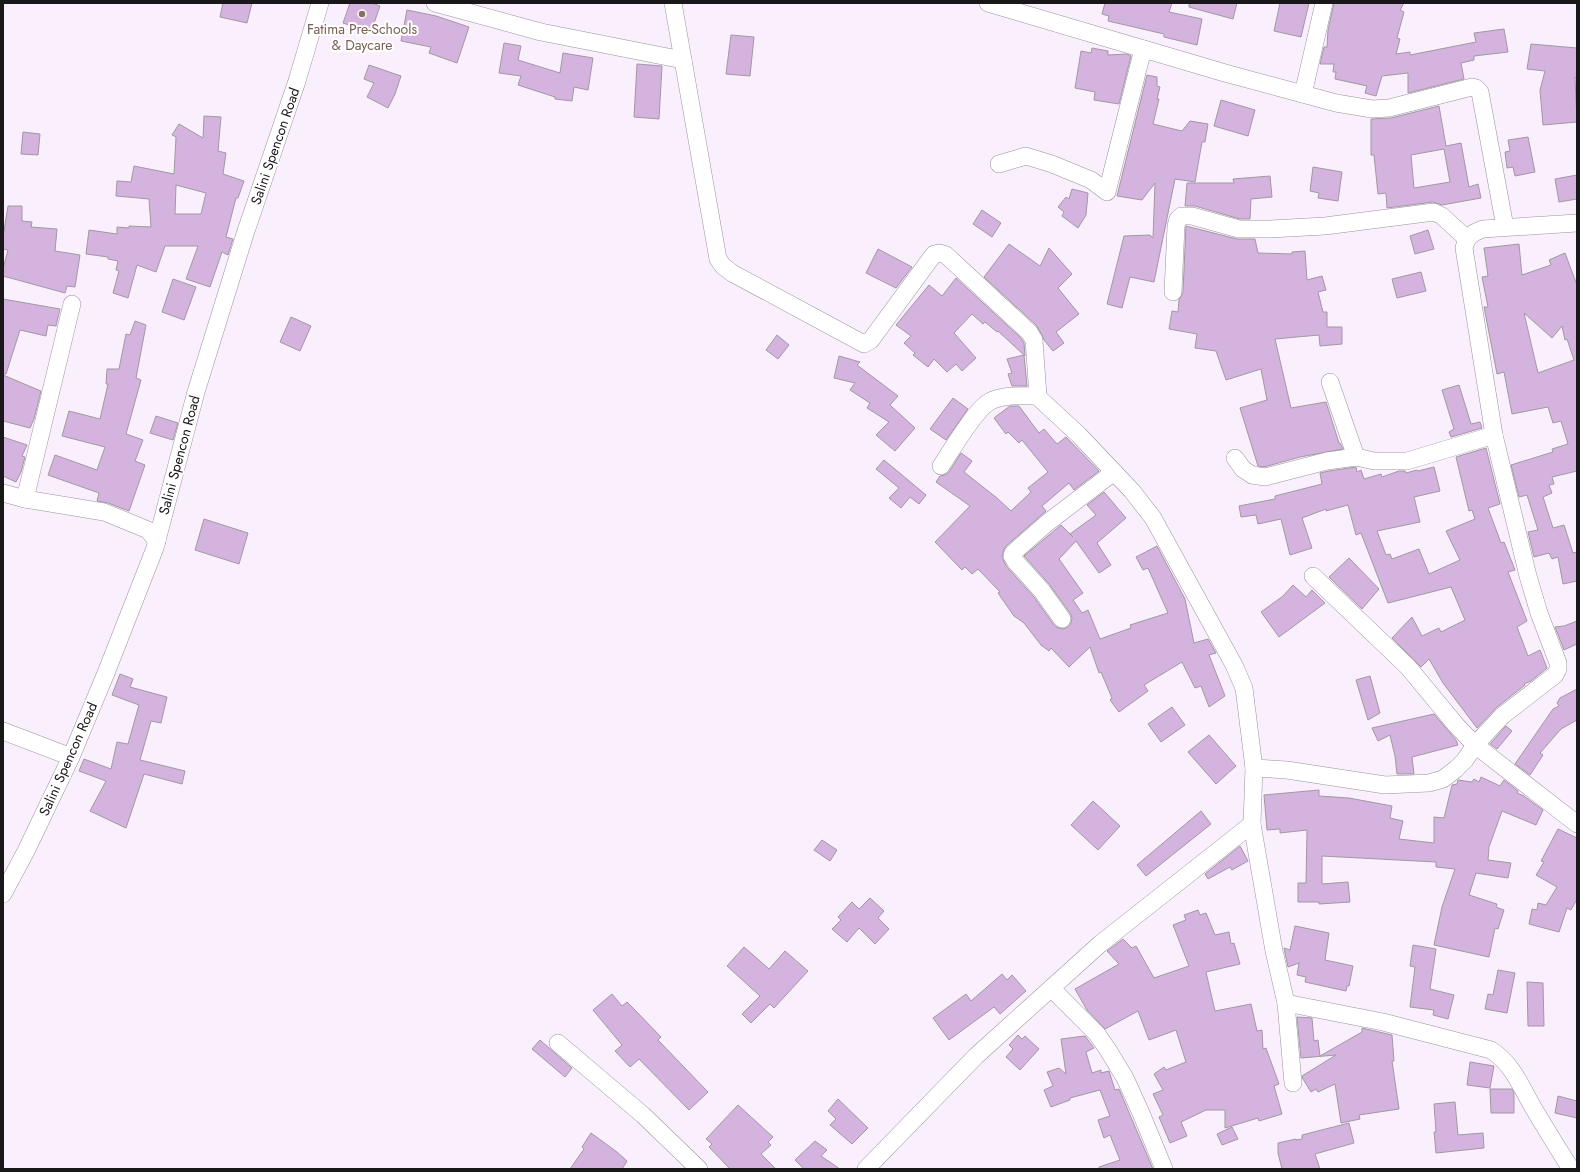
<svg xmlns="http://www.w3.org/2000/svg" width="1580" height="1172" viewBox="0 0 1580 1172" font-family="Jost,sans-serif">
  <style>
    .building { fill: #d4b3de; stroke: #a198a4; fill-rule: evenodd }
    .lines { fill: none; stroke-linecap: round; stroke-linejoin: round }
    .minor-casing { stroke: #9b919d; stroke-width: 18 }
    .minor { stroke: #fff; stroke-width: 17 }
    .education-dot { fill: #8d6e63; stroke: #fff; stroke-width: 1.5 }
    .labels { text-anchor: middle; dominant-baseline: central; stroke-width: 4; stroke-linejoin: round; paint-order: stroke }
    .education-label { font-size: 14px; fill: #785e54; stroke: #fff }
    .street-label { font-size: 14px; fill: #1a171b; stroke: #fff }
  </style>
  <rect width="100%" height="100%" fill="#faf0fd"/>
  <!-- building -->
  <g class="building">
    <path d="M 223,3 L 252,3 L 247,23 L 220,17 Z"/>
    <path d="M 350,3 L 372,3 L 380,6 L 371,32 L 343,23 Z"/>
    <path d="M 1105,3 L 1172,3 L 1169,12 L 1202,19 L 1197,45 L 1164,37 L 1164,34 L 1108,21 L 1109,16 L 1102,14 Z"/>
    <path d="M 1189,3 L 1237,3 L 1233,19 L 1189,7 Z"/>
    <path d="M 1280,3 L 1309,3 L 1301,37 L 1274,31 Z"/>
    <path d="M 1334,3 L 1404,3 L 1400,10 L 1404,12 L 1397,38 L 1400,39 L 1396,54 L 1410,52 L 1410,55 L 1476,42 L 1474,33 L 1504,29 L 1508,52 L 1474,56 L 1474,60 L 1461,63 L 1464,79 L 1408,93 L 1408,73 L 1382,76 L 1376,96 L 1365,93 L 1367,86 L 1335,79 L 1336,72 L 1333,72 L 1334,64 L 1320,64 L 1324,47 L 1327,47 L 1328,30 Z"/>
    <path d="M 407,10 L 436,16 L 469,27 L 457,63 L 429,53 L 431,47 L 401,41 Z"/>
    <path d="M 731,35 L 754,37 L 750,76 L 726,74 Z"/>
    <path d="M 504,43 L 521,46 L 518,60 L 560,73 L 563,53 L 593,58 L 588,90 L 574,87 L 572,101 L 555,99 L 555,97 L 518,85 L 521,76 L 499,73 Z"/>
    <path d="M 1531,44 L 1577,48 L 1577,78 L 1575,77 L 1577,122 L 1543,125 L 1540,90 L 1545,71 L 1527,69 Z"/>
    <path d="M 1092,48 L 1108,51 L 1108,55 L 1127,54 L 1131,56 L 1119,104 L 1094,100 L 1095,92 L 1075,88 L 1081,51 L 1091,53 Z"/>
    <path d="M 637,64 L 662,66 L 659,119 L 634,117 Z"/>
    <path d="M 369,65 L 401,76 L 395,94 L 388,108 L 367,97 L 374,83 L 364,79 Z"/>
    <path d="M 1147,75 L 1157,77 L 1157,86 L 1160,87 L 1157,99 L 1159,99 L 1153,124 L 1182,131 L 1190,121 L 1208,124 L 1205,142 L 1202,142 L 1195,182 L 1175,179 L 1154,282 L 1130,277 L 1122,308 L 1107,304 L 1124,236 L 1150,235 L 1153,238 L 1155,183 L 1142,200 L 1117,196 Z"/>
    <path d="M 1221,100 L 1255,110 L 1248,136 L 1214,126 Z"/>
    <path d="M 1439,106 L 1446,146 L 1461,143 L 1469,187 L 1478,184 L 1481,198 L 1442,205 L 1433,202 L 1387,208 L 1386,193 L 1378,194 L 1374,155 L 1371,155 L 1371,119 L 1391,118 ZM 1444,149 L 1450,182 L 1414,188 L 1411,155 Z"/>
    <path d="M 204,116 L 221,117 L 218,151 L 226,153 L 223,174 L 244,181 L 238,198 L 236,198 L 226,237 L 233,239 L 228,255 L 222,252 L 210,287 L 186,279 L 198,246 L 165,246 L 156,272 L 137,265 L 128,298 L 113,293 L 119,271 L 116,270 L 118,261 L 108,259 L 108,257 L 86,254 L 89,230 L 117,234 L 117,227 L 129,228 L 129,226 L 151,227 L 149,199 L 116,196 L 117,181 L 131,182 L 134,166 L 174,174 L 176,137 L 172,135 L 179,124 L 203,138 ZM 176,185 L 206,193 L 201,214 L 175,214 Z"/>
    <path d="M 23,132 L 40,134 L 38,155 L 21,154 Z"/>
    <path d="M 1528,137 L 1535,172 L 1515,176 L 1513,167 L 1507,168 L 1505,152 L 1510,151 L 1508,140 Z"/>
    <path d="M 1313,167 L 1342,172 L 1338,201 L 1318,198 L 1319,193 L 1310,191 Z"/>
    <path d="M 1577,175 L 1577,199 L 1559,202 L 1555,179 Z"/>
    <path d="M 1270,176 L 1272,197 L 1251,199 L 1250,219 L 1240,219 L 1195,206 L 1185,206 L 1187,183 L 1234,183 L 1233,179 Z"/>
    <path d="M 1072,189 L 1088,193 L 1086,215 L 1078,228 L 1062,216 L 1064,212 L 1058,207 L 1066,197 L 1069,199 Z"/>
    <path d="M 8,206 L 22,206 L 22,221 L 32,222 L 31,227 L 57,229 L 55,251 L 80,255 L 75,287 L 67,286 L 65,293 L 3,276 L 3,269 L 8,250 L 3,249 L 3,237 Z"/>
    <path d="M 982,210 L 1001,223 L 992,237 L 973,224 Z"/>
    <path d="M 1186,226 L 1237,239 L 1255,239 L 1258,253 L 1292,254 L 1292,252 L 1305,251 L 1307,280 L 1322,276 L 1326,290 L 1318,292 L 1323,312 L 1327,312 L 1327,327 L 1342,327 L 1342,344 L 1320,346 L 1319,335 L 1275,339 L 1291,408 L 1326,402 L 1339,443 L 1340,443 L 1343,449 L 1300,457 L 1264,467 L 1258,466 L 1240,408 L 1267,400 L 1261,369 L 1226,380 L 1216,351 L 1195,348 L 1197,334 L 1169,329 L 1172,311 L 1178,312 L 1179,300 L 1183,292 Z"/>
    <path d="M 1428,230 L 1434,249 L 1415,254 L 1410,236 Z"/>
    <path d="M 1009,244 L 1040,266 L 1049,248 L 1072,274 L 1058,288 L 1079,314 L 1056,332 L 1064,343 L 1053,351 L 1044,340 L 1042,335 L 1036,325 L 984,277 Z"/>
    <path d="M 1519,244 L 1522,275 L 1551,265 L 1549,260 L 1565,253 L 1577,285 L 1577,471 L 1552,477 L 1554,484 L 1549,485 L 1552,493 L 1543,497 L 1553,528 L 1564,525 L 1573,553 L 1577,552 L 1577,581 L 1563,584 L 1558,557 L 1552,559 L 1549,553 L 1534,557 L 1528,532 L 1538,530 L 1527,495 L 1519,497 L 1511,465 L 1553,452 L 1552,449 L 1568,444 L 1561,421 L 1553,423 L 1548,407 L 1512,414 L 1504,372 L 1497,374 L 1484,307 L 1488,307 L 1482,277 L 1488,276 L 1484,248 ZM 1524,313 L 1552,338 L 1562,326 L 1565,340 L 1567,339 L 1574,360 L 1538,373 Z"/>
    <path d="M 878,249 L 912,267 L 896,288 L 866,273 Z"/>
    <path d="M 1421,272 L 1426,291 L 1397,298 L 1392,279 Z"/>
    <path d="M 956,278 L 1021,338 L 1024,343 L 1025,356 L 998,331 L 997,332 L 985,322 L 983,324 L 972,314 L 954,333 L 976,358 L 962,371 L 956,364 L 947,372 L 934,359 L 928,367 L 913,355 L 915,353 L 904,343 L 911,336 L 896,325 L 929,285 L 942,296 Z"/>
    <path d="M 173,279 L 196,287 L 184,320 L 162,312 Z"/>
    <path d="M 3,299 L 60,309 L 56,326 L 48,325 L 46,336 L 20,330 L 6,374 L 3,374 Z"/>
    <path d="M 291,317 L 311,326 L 300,351 L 280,342 Z"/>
    <path d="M 135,321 L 146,325 L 136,378 L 141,380 L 126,434 L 143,440 L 135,461 L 145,465 L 129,511 L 108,503 L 97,501 L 99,493 L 48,475 L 55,455 L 97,470 L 105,447 L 62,436 L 69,411 L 100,419 L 108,384 L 106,384 L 107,369 L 119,369 L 126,334 L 130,335 Z"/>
    <path d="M 777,335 L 789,345 L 778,359 L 766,350 Z"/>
    <path d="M 1024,355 L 1027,386 L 1012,386 L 1008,374 L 1012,373 L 1007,359 Z"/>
    <path d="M 839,356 L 860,362 L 857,365 L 898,396 L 890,405 L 915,428 L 895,451 L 876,435 L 889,422 L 867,408 L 870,403 L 850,390 L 855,383 L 834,378 Z"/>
    <path d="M 3,375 L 41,391 L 34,419 L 30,428 L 3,421 Z"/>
    <path d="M 1459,385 L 1471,424 L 1480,422 L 1482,428 L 1451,437 L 1449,432 L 1454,429 L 1442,390 Z"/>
    <path d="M 953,398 L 968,409 L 946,440 L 930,429 Z"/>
    <path d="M 1010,406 L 1019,406 L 1039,433 L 1044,429 L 1057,444 L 1066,437 L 1099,471 L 1074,490 L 1069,483 L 1042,506 L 1046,511 L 1006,546 L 1004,549 L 1002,557 L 1006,566 L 1034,597 L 1054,625 L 1058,628 L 1063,629 L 1068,627 L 1071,623 L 1072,618 L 1070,613 L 1049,584 L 1024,556 L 1061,525 L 1073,537 L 1070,534 L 1096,515 L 1087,505 L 1104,492 L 1126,518 L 1097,543 L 1111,565 L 1099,573 L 1076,541 L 1059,559 L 1083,593 L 1073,600 L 1082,613 L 1088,610 L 1100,639 L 1131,628 L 1130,625 L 1168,613 L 1148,568 L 1143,570 L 1136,557 L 1157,546 L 1185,599 L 1194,643 L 1208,639 L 1216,653 L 1209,655 L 1225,696 L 1209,707 L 1201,686 L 1195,688 L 1182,662 L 1144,685 L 1148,691 L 1119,712 L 1110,700 L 1112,698 L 1101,672 L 1099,673 L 1090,647 L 1069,667 L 1051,648 L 1049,651 L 1041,645 L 1024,623 L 1014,616 L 998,593 L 1000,592 L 978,569 L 972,574 L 965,567 L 962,570 L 935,542 L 970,506 L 936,482 L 940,476 L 945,475 L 949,472 L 961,453 L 972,461 L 964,472 L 997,498 L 1011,511 L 1031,492 L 1028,488 L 1048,472 L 1022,440 L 1019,443 L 1008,432 L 1006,434 L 994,418 Z"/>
    <path d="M 156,416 L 178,423 L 173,440 L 150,433 Z"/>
    <path d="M 3,437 L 27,445 L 22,456 L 25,457 L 21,472 L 16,482 L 3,476 Z"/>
    <path d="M 1486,448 L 1500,504 L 1488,508 L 1501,543 L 1504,542 L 1515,570 L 1508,572 L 1527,621 L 1517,627 L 1528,656 L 1540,650 L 1547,668 L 1531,681 L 1524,684 L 1525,685 L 1496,708 L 1477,728 L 1443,683 L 1429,659 L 1421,667 L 1392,638 L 1412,617 L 1422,636 L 1439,628 L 1441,632 L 1465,620 L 1451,587 L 1388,603 L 1361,533 L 1356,535 L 1348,505 L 1326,511 L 1326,509 L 1302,518 L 1312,548 L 1290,555 L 1281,519 L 1258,524 L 1256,515 L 1241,517 L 1239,506 L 1275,499 L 1275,496 L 1322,484 L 1320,473 L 1329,471 L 1356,467 L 1357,472 L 1361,470 L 1364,479 L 1381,474 L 1382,477 L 1399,471 L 1405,471 L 1406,473 L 1417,470 L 1418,471 L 1434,467 L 1440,491 L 1414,497 L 1420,522 L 1377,531 L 1386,555 L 1390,554 L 1392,559 L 1419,549 L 1429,574 L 1460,560 L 1446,531 L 1475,519 L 1472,510 L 1469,511 L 1456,457 Z"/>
    <path d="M 884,460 L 926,495 L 919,504 L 910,497 L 901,508 L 889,498 L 899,488 L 876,469 Z"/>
    <path d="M 204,519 L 248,533 L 239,564 L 195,550 Z"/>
    <path d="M 1349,558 L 1379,589 L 1362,609 L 1329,577 Z"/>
    <path d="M 1293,585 L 1306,597 L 1312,590 L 1325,603 L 1279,637 L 1261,612 L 1283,596 Z"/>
    <path d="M 1577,621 L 1577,644 L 1564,650 L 1555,627 L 1564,626 Z"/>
    <path d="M 120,674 L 133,679 L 130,687 L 167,697 L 161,723 L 151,721 L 140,760 L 185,771 L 182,784 L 144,774 L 126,828 L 90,811 L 106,781 L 79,771 L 84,759 L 111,769 L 117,742 L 128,744 L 139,705 L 112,695 Z"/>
    <path d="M 1370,676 L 1380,713 L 1368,720 L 1356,680 Z"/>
    <path d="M 1577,689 L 1577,720 L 1561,729 L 1540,753 L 1543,755 L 1530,775 L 1515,764 L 1553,709 L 1559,706 L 1557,703 L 1560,698 Z"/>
    <path d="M 1172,707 L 1185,725 L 1161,742 L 1148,724 Z"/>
    <path d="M 1434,714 L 1456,740 L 1458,745 L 1412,757 L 1414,774 L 1397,774 L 1395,756 L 1390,735 L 1378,741 L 1372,728 Z"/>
    <path d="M 1506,726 L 1512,731 L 1497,749 L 1490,744 Z"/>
    <path d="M 1209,735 L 1236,766 L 1216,784 L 1188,752 Z"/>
    <path d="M 1481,777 L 1500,786 L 1504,780 L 1518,791 L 1517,793 L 1524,796 L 1543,810 L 1536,825 L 1502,811 L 1489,847 L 1488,860 L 1511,863 L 1508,878 L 1476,873 L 1469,895 L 1497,904 L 1496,907 L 1504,910 L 1498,929 L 1495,928 L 1489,957 L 1434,945 L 1442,907 L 1455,869 L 1436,867 L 1436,862 L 1322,856 L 1322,884 L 1348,882 L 1350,902 L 1319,904 L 1319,902 L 1298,902 L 1298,883 L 1306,883 L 1307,830 L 1280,833 L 1280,829 L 1267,830 L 1264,795 L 1319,790 L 1319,796 L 1349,798 L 1392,806 L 1390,818 L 1403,821 L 1399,839 L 1434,843 L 1434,817 L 1444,818 L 1452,785 L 1457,784 L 1458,780 L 1472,782 L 1474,779 L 1479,782 Z"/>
    <path d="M 1093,801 L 1120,826 L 1098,850 L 1071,825 Z"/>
    <path d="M 1201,811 L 1211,824 L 1146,876 L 1137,865 Z"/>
    <path d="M 1558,829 L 1577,838 L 1577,899 L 1571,910 L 1567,908 L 1559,932 L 1529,924 L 1532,909 L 1537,910 L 1538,903 L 1546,905 L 1557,887 L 1536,875 L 1544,862 L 1541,861 Z"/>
    <path d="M 822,840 L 837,850 L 830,861 L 814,850 Z"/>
    <path d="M 1240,846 L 1248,861 L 1232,870 L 1230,867 L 1208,879 L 1205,874 Z"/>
    <path d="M 870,898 L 884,911 L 878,918 L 889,929 L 875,944 L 859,928 L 847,942 L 832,929 L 841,920 L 838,917 L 852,902 L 859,909 Z"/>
    <path d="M 1198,910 L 1200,915 L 1206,913 L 1215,935 L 1229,932 L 1231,944 L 1234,943 L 1240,964 L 1206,972 L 1215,1011 L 1251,1004 L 1257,1031 L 1262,1030 L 1263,1049 L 1266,1048 L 1279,1084 L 1274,1086 L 1282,1114 L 1259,1121 L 1258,1118 L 1225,1128 L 1225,1110 L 1206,1110 L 1181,1122 L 1187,1136 L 1170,1143 L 1159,1117 L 1163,1115 L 1153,1094 L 1163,1090 L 1154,1074 L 1164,1067 L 1166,1070 L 1186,1062 L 1176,1030 L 1149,1040 L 1138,1011 L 1105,1029 L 1087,1010 L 1075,989 L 1119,964 L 1107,951 L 1123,939 L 1132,948 L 1136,946 L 1154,978 L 1189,966 L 1173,925 L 1186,920 L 1184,915 Z"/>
    <path d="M 1295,926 L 1329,933 L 1325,960 L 1353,966 L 1349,986 L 1347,986 L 1346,991 L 1305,982 L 1306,977 L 1297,975 L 1299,963 L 1288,967 L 1284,948 L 1290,950 Z"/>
    <path d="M 1413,945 L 1436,949 L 1430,989 L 1454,995 L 1448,1019 L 1433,1015 L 1434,1010 L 1410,1007 L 1415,967 L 1410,966 Z"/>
    <path d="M 744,947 L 769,969 L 785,951 L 808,971 L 774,1008 L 770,1004 L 751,1023 L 742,1014 L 760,996 L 727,966 Z"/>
    <path d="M 1498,970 L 1515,973 L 1507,1013 L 1485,1009 L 1488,994 L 1493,995 Z"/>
    <path d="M 1002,974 L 1007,980 L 1012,975 L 1026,991 L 1000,1014 L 994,1007 L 949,1040 L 933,1018 L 966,994 L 971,1001 Z"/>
    <path d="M 1527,982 L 1543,983 L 1544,1026 L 1528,1026 Z"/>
    <path d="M 612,994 L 622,1006 L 627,1002 L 635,1010 L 661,1037 L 658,1040 L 708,1092 L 689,1110 L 639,1059 L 630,1067 L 615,1051 L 622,1045 L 593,1010 Z"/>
    <path d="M 1297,1017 L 1312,1018 L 1314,1041 L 1318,1040 L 1320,1056 L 1362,1032 L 1362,1028 L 1392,1035 L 1394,1061 L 1392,1061 L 1399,1109 L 1359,1115 L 1360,1119 L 1341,1123 L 1335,1084 L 1318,1092 L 1316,1089 L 1311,1092 L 1303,1079 L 1302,1076 L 1336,1055 L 1301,1058 Z"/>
    <path d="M 1018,1035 L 1022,1039 L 1025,1036 L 1039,1049 L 1020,1070 L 1006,1057 L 1013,1049 L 1009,1045 Z"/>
    <path d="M 1085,1036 L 1094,1048 L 1086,1052 L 1092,1073 L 1101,1070 L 1101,1073 L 1109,1071 L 1115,1090 L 1119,1089 L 1153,1169 L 1099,1169 L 1099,1167 L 1120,1160 L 1110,1135 L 1104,1138 L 1098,1120 L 1110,1116 L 1100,1090 L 1070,1098 L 1070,1100 L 1051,1107 L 1044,1090 L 1053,1086 L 1047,1072 L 1059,1068 L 1066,1074 L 1061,1039 Z"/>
    <path d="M 540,1040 L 572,1068 L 565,1077 L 532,1049 Z"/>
    <path d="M 1470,1062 L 1494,1066 L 1490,1088 L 1467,1085 Z"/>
    <path d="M 1490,1089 L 1512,1089 L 1514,1093 L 1514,1113 L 1491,1113 Z"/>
    <path d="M 1558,1096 L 1577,1101 L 1577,1118 L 1555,1113 Z"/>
    <path d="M 838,1099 L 868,1128 L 852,1144 L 830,1125 L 836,1119 L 828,1111 Z"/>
    <path d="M 1455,1102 L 1458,1135 L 1483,1133 L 1484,1148 L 1436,1153 L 1434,1132 L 1436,1132 L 1434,1104 Z"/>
    <path d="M 738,1105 L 773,1137 L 768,1142 L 771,1145 L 761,1154 L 776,1169 L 730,1169 L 709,1147 L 712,1144 L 706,1139 Z"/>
    <path d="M 1349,1123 L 1354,1143 L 1315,1154 L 1320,1169 L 1282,1169 L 1278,1153 L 1278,1143 L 1296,1139 L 1296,1140 L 1302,1139 L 1302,1135 Z"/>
    <path d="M 1232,1127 L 1238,1139 L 1222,1145 L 1217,1134 Z"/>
    <path d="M 591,1133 L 617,1152 L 627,1161 L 622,1169 L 570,1169 L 584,1149 L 582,1147 Z"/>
    <path d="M 815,1141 L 827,1150 L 821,1156 L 840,1169 L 804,1169 L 795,1160 Z"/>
  </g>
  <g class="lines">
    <!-- minor casing -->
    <g class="minor-casing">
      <g id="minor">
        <path d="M 435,3 L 541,32 L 683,60"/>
        <path d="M 673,3 L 718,259 L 723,266 L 732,273 L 864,344 L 871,340 L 876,333 L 934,254 L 939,253 L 946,255 L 1029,332 L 1034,340 L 1038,396 L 1040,399 L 1079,435 L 1114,472 L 1132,491 L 1153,518 L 1234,665 L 1244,688 L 1254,768"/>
        <path d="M 988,3 L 1225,73 L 1336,103 L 1372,109 L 1389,108 L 1472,87 L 1476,88 L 1480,92 L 1505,227"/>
        <path d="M 1303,94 L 1324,3"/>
        <path d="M 999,164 L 1026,156 L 1052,164 L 1091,180 L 1107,192 L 1143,49"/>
        <path d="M 1173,292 L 1176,226 L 1178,219 L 1181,216 L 1192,216 L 1239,229 L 1270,229 L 1325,226 L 1434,212 L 1442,216 L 1467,239"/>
        <path d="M 1330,382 L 1356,457"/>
        <path d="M 1235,458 L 1243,469 L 1252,475 L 1265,477 L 1327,461 L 1356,457 L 1374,461 L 1407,461 L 1494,435"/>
        <path d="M 941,466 C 951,451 975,410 989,402 C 1003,394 1023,396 1038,396"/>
        <path d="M 3,493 L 25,499 L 104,512 L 148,530 L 157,541"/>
        <path d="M 25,499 L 72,304"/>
        <path d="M 1313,576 L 1408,667 L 1456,725 L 1475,745 L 1577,824"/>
        <path d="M 1062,619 L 1042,591 L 1015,561 L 1012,556 L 1013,553 L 1047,523 L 1114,472"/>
        <path d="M 3,731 L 71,757"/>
        <path d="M 3,894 L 26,851 L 71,757 L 106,673 L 155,548 L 196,392 L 245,234 L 297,81 L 320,3"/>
        <path d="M 1051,988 L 1097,1034 L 1108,1050 L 1125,1078 L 1141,1113 L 1164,1169"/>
        <path d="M 1286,1003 L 1383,1022 L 1491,1050 C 1513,1064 1521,1087 1534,1109 C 1546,1129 1558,1149 1571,1169"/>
        <path d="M 558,1043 L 643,1115 L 699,1169"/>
        <path d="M 1293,1083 L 1286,1003 L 1274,951 L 1252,824 L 1254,768 L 1287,770 L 1385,785 L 1429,783 L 1443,779 L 1456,769 L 1465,760 L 1475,745 L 1502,716 L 1555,675 L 1558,669 L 1558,663 L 1539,613 L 1528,576 L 1494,435 L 1464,248 C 1467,236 1472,233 1483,229 L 1577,223"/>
        <path d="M 866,1169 L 976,1056 L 1100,944 L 1252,824"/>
      </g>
    </g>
    <!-- minor -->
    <use href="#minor" class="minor"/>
  </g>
  <!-- markers -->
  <circle class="education-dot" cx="362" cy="14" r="4"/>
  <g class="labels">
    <!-- education labels -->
    <g class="education-label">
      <text x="362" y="29">Fatima Pre-Schools<tspan x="362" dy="16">&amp; Daycare</tspan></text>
    </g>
    <!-- street labels -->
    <g class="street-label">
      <text transform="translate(275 146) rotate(-71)">Salini Spencon Road</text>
      <text transform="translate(179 455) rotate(-75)">Salini Spencon Road</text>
      <text transform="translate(68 759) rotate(-66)">Salini Spencon Road</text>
    </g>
  </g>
  <!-- border -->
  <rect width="1580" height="1172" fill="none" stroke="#1a171b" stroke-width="8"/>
</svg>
